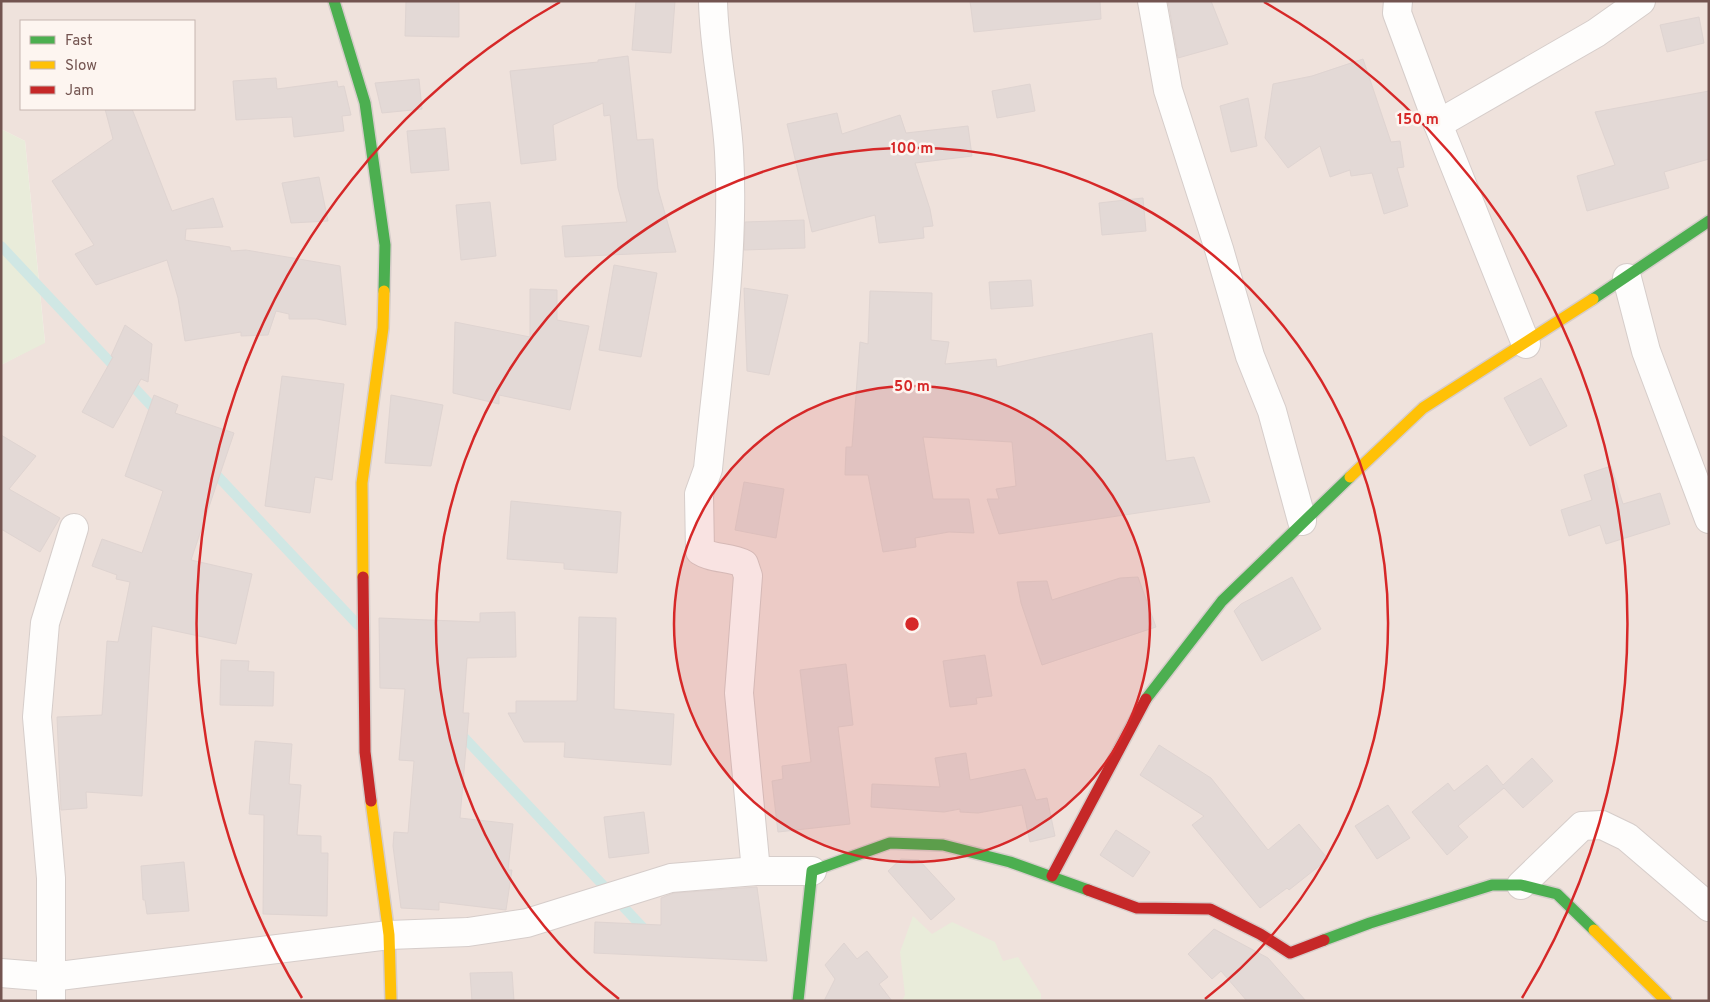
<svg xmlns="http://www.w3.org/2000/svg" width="1710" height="1002" viewBox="0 0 1710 1002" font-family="Overpass,sans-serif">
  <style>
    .residential { fill: #efe2dc; fill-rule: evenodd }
    .green { fill: #e9ecda }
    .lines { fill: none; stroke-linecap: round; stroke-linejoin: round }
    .stream { stroke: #d0e7e4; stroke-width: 10 }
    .building { fill: #e3d9d6; stroke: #dfd4d1 }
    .street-casing { stroke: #d6cdca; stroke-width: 30 }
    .fast-casing { stroke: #d6cdca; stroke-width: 14 }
    .slow-casing { stroke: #d6cdca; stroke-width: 14 }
    .jam-casing { stroke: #d6cdca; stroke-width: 14 }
    .street { stroke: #fefdfc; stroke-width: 28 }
    .fast { stroke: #4caf50; stroke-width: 11 }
    .slow { stroke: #ffc107; stroke-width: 11 }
    .jam { stroke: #c62828; stroke-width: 11 }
    .ring { fill: none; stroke: #d62828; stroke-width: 2.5 }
    .centre { fill: #d62828; stroke: #fdf5f0; stroke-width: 2.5 }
    .ring-label { font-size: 15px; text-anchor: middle; font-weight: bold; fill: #d62828; stroke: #fdf5f0; stroke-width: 5; stroke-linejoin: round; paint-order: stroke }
  </style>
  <rect width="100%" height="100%" fill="#f7f1ee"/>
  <!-- residential -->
  <path class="residential" d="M 1,1 L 1709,1 L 1709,1001 L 1,1001 L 1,365 L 45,342 L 25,141 L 1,129 ZM 21,21 L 194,21 L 194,109 L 21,109 Z"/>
  <!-- green -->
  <g class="green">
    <path d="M 1,129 L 25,141 L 45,343 L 1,365 Z"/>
    <path d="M 913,916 L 932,934 L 952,922 L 995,942 L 1003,961 L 1018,957 L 1041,994 L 1041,1001 L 902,1001 L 905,995 L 900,952 Z"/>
  </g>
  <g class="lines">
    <!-- stream -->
    <g class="stream">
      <path d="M 1,246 L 159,414"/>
      <path d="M 210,468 L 358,625"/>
      <path d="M 459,732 L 648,933"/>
    </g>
  </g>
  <!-- building -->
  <g class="building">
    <path d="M 406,1 L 459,1 L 459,37 L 405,36 Z"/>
    <path d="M 636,1 L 675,1 L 671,53 L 632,50 Z"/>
    <path d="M 970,1 L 1100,1 L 1101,19 L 974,32 Z"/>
    <path d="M 1168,1 L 1211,1 L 1228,44 L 1178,58 Z"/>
    <path d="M 1699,17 L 1704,43 L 1667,52 L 1660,25 Z"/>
    <path d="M 628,56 L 637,140 L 653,139 L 658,189 L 676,252 L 565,257 L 562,226 L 627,222 L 618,188 L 610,115 L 604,116 L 603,103 L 553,125 L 556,160 L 521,164 L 510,71 L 598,62 L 598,60 Z"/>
    <path d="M 1363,59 L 1391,142 L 1400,141 L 1404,167 L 1397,168 L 1408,206 L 1384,214 L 1372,173 L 1351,176 L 1350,170 L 1330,177 L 1320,146 L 1288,168 L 1265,138 L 1273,84 L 1312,76 Z"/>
    <path d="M 276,78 L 277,89 L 337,81 L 338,87 L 344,86 L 351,115 L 342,116 L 344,131 L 294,137 L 292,117 L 236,120 L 233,81 Z"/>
    <path d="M 419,79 L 422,109 L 382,113 L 375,83 Z"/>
    <path d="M 1030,84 L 1035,111 L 997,118 L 992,91 Z"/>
    <path d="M 1709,91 L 1709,159 L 1664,172 L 1669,188 L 1587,211 L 1577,176 L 1615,165 L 1595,112 Z"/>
    <path d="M 1248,98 L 1257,146 L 1231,152 L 1220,106 Z"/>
    <path d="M 105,109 L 132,109 L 172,211 L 213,198 L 223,227 L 186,229 L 185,240 L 230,247 L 231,251 L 246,250 L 340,266 L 346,325 L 317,319 L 289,319 L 289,314 L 276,311 L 268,335 L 241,336 L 241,332 L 185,341 L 178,298 L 167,260 L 96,285 L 75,254 L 94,245 L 52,181 L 113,139 Z"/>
    <path d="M 837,113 L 842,134 L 900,115 L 906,133 L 968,126 L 972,156 L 915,163 L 930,209 L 933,226 L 923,227 L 924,238 L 879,243 L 875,215 L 812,232 L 787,124 Z"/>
    <path d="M 445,128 L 449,170 L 411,173 L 407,131 Z"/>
    <path d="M 319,177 L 328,221 L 291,223 L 282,183 Z"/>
    <path d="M 1143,198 L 1146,231 L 1102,235 L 1099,203 Z"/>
    <path d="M 490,202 L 496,256 L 461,260 L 456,205 Z"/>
    <path d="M 804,220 L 805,248 L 744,250 L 745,222 Z"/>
    <path d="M 614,265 L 657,273 L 641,357 L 599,350 Z"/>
    <path d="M 1031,280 L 1033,306 L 991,309 L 989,282 Z"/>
    <path d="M 744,288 L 788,295 L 769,375 L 747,371 Z"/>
    <path d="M 530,289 L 557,290 L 557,320 L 589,326 L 570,410 L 499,395 L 499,404 L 453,393 L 455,322 L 530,337 Z"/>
    <path d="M 870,291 L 932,293 L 931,340 L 949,342 L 945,364 L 996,359 L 997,367 L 1152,333 L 1166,461 L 1194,457 L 1210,502 L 999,534 L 987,499 L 999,499 L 996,489 L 1016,486 L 1012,442 L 923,437 L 933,499 L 969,499 L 974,533 L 949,532 L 915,538 L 916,547 L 883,552 L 868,475 L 845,475 L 846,447 L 852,447 L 860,342 L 868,344 Z"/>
    <path d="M 125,325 L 152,344 L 148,382 L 141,379 L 113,428 L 82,412 L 113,357 L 111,356 Z"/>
    <path d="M 282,376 L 344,384 L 332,480 L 315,477 L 310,513 L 265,506 Z"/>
    <path d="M 1541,378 L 1567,426 L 1530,446 L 1504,398 Z"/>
    <path d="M 154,395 L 178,405 L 175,413 L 234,433 L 191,560 L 252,574 L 236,644 L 152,626 L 142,796 L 86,792 L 87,808 L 61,810 L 57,717 L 102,715 L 107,641 L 118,642 L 130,582 L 116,579 L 117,575 L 92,566 L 102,539 L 142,553 L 163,491 L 125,476 Z"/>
    <path d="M 391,395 L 443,405 L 431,466 L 385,463 Z"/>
    <path d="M 1,435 L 36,456 L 9,489 L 60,518 L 40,552 L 1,529 Z"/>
    <path d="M 1611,466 L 1623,504 L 1660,493 L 1670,524 L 1606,544 L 1600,525 L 1569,536 L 1561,510 L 1592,500 L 1584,475 Z"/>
    <path d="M 744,482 L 784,489 L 776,538 L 735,530 Z"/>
    <path d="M 511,501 L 621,512 L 617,573 L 564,569 L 564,563 L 507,559 Z"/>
    <path d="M 1138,577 L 1156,627 L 1042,665 L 1021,603 L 1017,582 L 1047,581 L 1052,600 L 1120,578 Z"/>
    <path d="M 1292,577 L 1321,629 L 1262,661 L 1234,611 L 1241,604 Z"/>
    <path d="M 515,612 L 516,657 L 467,658 L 463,713 L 469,713 L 460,818 L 513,824 L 508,870 L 512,870 L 506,910 L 439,902 L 439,910 L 401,908 L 393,846 L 394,832 L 408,833 L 414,761 L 399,760 L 405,689 L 380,688 L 379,618 L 480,622 L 480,613 Z"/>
    <path d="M 579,617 L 616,618 L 614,709 L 674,714 L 671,765 L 564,757 L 565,742 L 524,742 L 508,713 L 516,713 L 516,701 L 577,701 Z"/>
    <path d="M 985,655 L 992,696 L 976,698 L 977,704 L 950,707 L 943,661 Z"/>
    <path d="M 221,660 L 249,661 L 248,671 L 274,672 L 273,706 L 220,705 Z"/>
    <path d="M 846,664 L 853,725 L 838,727 L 850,824 L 778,832 L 772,781 L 783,779 L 782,766 L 811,762 L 800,670 Z"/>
    <path d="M 255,741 L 292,744 L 289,784 L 301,785 L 297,835 L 321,836 L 321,853 L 328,853 L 327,916 L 263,914 L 264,815 L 249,814 Z"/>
    <path d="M 1159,745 L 1211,778 L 1268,850 L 1299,824 L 1328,859 L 1289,890 L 1287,888 L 1260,908 L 1192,825 L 1204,816 L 1140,775 Z"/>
    <path d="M 966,753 L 970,780 L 1025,769 L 1036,800 L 1047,798 L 1055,836 L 1030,842 L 1022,805 L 978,813 L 960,812 L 960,809 L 944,812 L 871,807 L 872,784 L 940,787 L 935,758 Z"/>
    <path d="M 1532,758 L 1553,781 L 1523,808 L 1504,788 L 1458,826 L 1468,837 L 1447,855 L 1412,812 L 1448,783 L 1454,791 L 1487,765 L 1503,785 Z"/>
    <path d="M 1388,805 L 1410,838 L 1377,859 L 1355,826 Z"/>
    <path d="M 644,812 L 649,853 L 609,858 L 604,817 Z"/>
    <path d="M 1116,830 L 1150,852 L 1133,877 L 1100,855 Z"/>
    <path d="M 901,859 L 919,860 L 955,899 L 931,920 L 888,871 Z"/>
    <path d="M 184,862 L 189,911 L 147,914 L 145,900 L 143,900 L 141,866 Z"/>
    <path d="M 757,887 L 767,961 L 594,953 L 595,922 L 661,925 L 661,898 L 674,893 Z"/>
    <path d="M 1214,929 L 1268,958 L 1306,1001 L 1247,1001 L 1221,971 L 1212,979 L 1188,954 Z"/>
    <path d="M 844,943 L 857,959 L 867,951 L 888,977 L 879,984 L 892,1001 L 824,1001 L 835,979 L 825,965 Z"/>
    <path d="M 512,972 L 514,1001 L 472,1001 L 470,973 Z"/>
  </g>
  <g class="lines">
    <!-- street casing -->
    <g class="street-casing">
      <g id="street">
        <path d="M 713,1 C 714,52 726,101 729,152 C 735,254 718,366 708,469 L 699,494 L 700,551 C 714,560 730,556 744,564 L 748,576 L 739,693 L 756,871 L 812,871"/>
        <path d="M 1152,1 L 1168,90 L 1219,249 L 1250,356 L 1272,411 L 1302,521"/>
        <path d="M 1398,1 L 1397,13 L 1438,124 L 1526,344"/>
        <path d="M 1438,124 L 1596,33 L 1641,1"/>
        <path d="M 1627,278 L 1646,351 L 1709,519"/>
        <path d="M 1521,885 L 1582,826 L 1602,825 L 1627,837 L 1709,907"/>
        <path d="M 1,973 L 51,977 L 389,935 L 468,932 L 527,923 L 671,878 L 756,871"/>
        <path d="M 51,1001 L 51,878 L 37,717 L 45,623 L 74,528"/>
      </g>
    </g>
    <!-- fast casing -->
    <g class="fast-casing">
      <g id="fast">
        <path d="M 334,1 L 365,103 L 385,245 L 384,291"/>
        <path d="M 1593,299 L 1709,221"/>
        <path d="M 1146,699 L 1222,601 L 1350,477"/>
        <path d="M 1324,940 L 1370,923 L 1492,885 L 1521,885 L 1557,894 L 1594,930"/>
        <path d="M 798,1001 L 812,871 L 890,843 L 943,845 L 1010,862 L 1088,890"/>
      </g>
    </g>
    <!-- slow casing -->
    <g class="slow-casing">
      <g id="slow">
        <path d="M 1350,477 L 1423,408 L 1593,299"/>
        <path d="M 363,577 L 362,483 L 383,328 L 384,291"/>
        <path d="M 371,801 L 389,935 L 391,1001"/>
        <path d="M 1594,930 L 1666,1001"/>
      </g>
    </g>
    <!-- jam casing -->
    <g class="jam-casing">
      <g id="jam">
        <path d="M 363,577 L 365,752 L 371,801"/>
        <path d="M 1052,876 L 1146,699"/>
        <path d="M 1088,890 L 1137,908 L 1210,909 L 1260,934 L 1290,953 L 1324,940"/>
      </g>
    </g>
    <!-- street -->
    <use href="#street" class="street"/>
    <!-- fast -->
    <use href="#fast" class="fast"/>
    <!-- slow -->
    <use href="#slow" class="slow"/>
    <!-- jam -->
    <use href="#jam" class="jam"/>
  </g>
  <!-- distance rings -->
  <circle cx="912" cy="624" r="238" fill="#d62828" fill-opacity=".12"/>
  <g class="ring">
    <circle cx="912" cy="624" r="238"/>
    <path d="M619 999A476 476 0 1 1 1205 999"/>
    <path d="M302 998A715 715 0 0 1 560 2M1264 2A715 715 0 0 1 1522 998"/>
  </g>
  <circle cx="912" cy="624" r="8" class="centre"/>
  <g class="ring-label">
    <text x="1418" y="124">150 m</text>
    <text x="912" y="153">100 m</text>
    <text x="912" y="391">50 m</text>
  </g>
  <!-- border -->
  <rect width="1710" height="1002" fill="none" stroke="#735450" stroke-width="5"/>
  <!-- legend -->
  <rect x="20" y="20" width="175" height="90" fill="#fdf5f0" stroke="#c6b5b0"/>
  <rect x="30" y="36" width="25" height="8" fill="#4caf50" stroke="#c6b5b0"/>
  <text x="65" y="45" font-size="15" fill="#735450">Fast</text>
  <rect x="30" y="61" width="25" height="8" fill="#ffc107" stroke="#c6b5b0"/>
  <text x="65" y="70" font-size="15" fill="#735450">Slow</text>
  <rect x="30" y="86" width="25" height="8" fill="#c62828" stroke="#c6b5b0"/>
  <text x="65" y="95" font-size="15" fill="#735450">Jam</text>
</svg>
